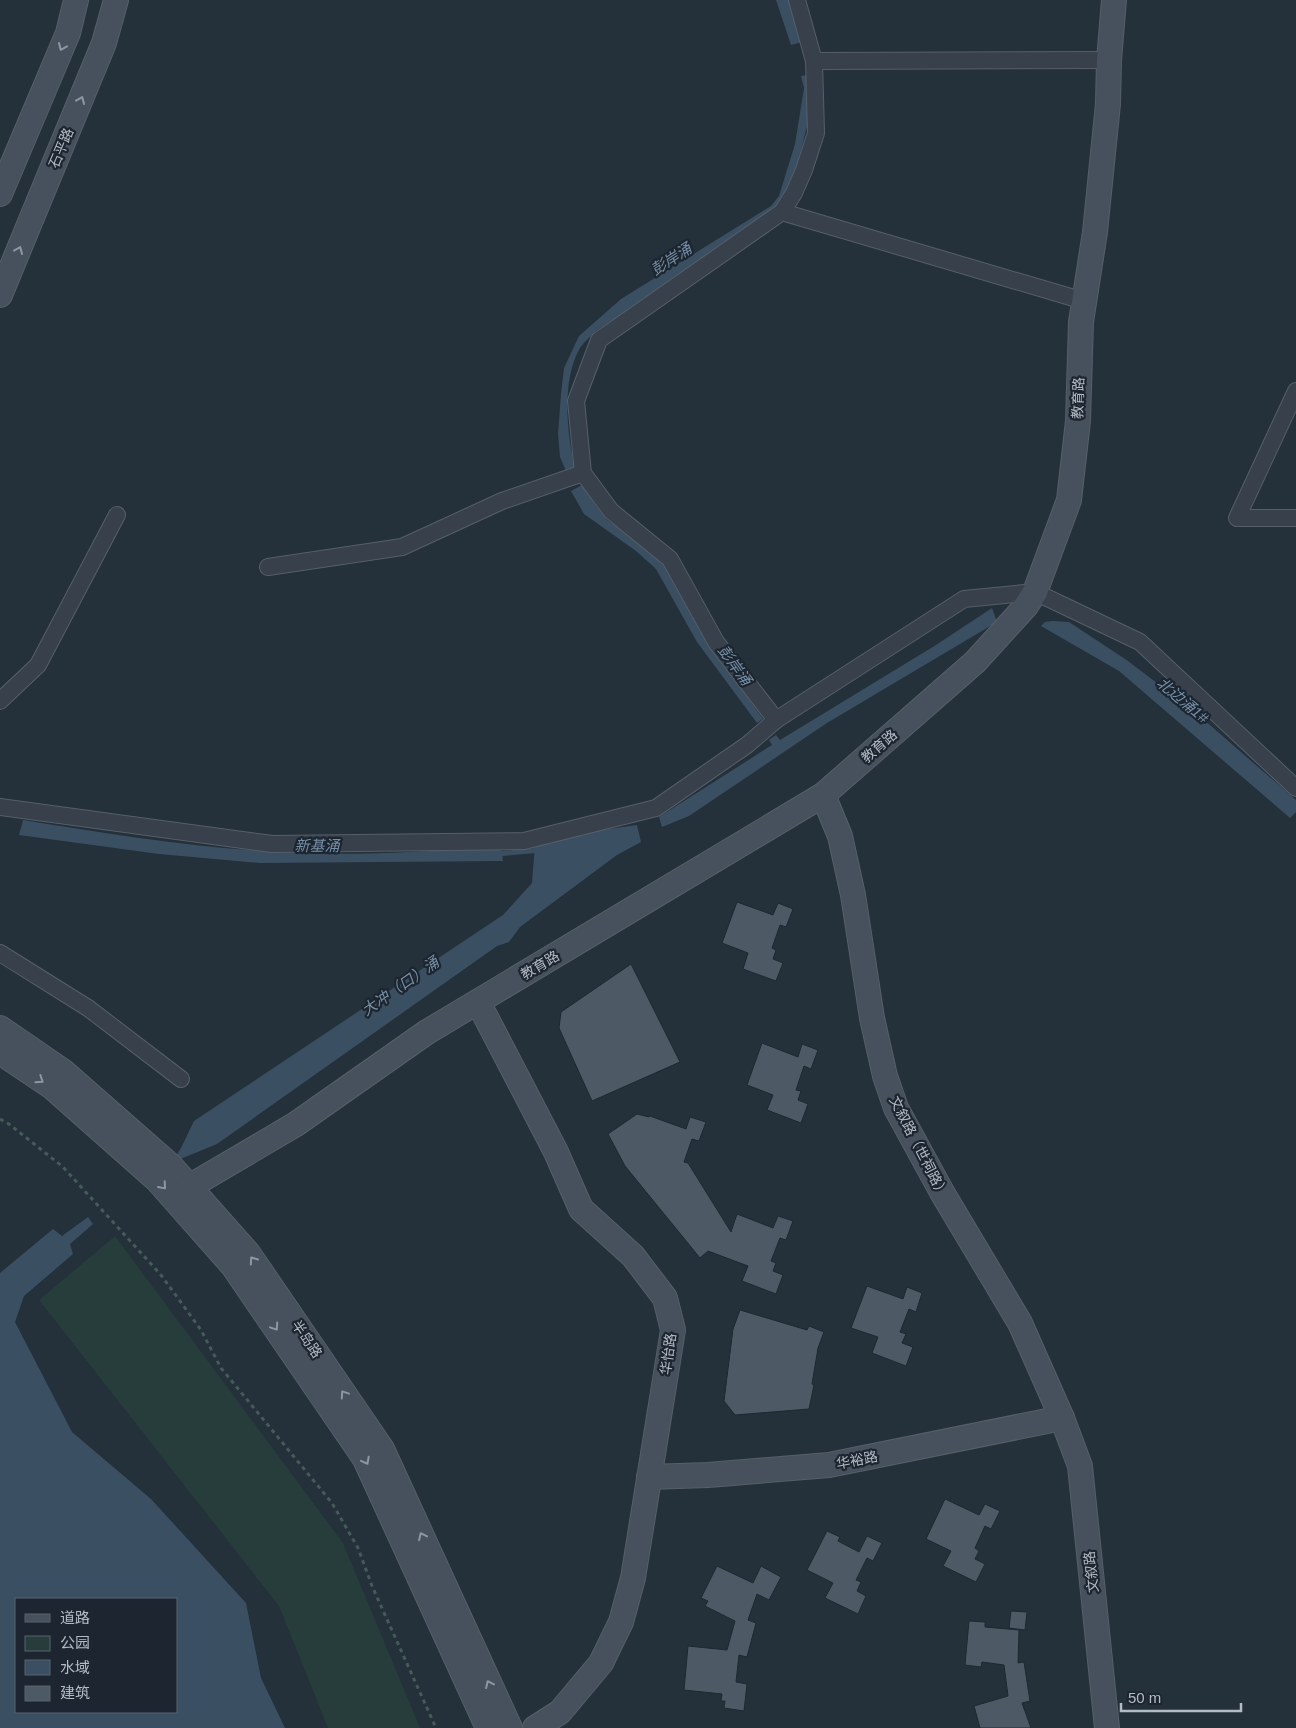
<svg xmlns="http://www.w3.org/2000/svg" width="1296" height="1728" viewBox="0 0 1296 1728" font-family="Arial,'Noto Sans SC',sans-serif">
  <style>
    .green { fill: #273d3c }
    .water { fill: #3b4f62; fill-rule: evenodd }
    .lines { fill: none; stroke-linecap: round; stroke-linejoin: round }
    .stream { stroke: #3b4f62; stroke-width: 5 }
    .building { fill: #4d5a65; stroke: #1f2832 }
    .street-casing { stroke: #565f69; stroke-width: 18 }
    .secondary-casing { stroke: #565f69; stroke-width: 26 }
    .path { stroke: #465a5a; stroke-width: 3; stroke-dasharray: 4 4; stroke-linecap: butt }
    .street { stroke: #38414b; stroke-width: 16 }
    .secondary { stroke: #46515d; stroke-width: 24 }
    .oneway { stroke: #8d97a1 }
    .labels { text-anchor: middle; dominant-baseline: central; stroke-width: 4.5; stroke-linejoin: round; paint-order: stroke }
    .street-label { font-size: 14px; fill: #b3bcc6; stroke: #1d2630 }
    .water-label { font-size: 15px; font-style: italic; fill: #7690a8; stroke: #1d2630 }
  </style>
  <rect width="100%" height="100%" fill="#24303a"/>
  <!-- green -->
  <path class="green" d="M 115,1236 L 343,1543 L 420,1728 L 328,1728 L 279,1606 L 39,1300 Z"/>
  <!-- water -->
  <g class="water">
    <path d="M 776,0 L 789,0 L 802,42 L 791,45 Z"/>
    <path d="M 809,75 L 812,89 L 807,126 L 791,192 L 759,223 L 596,331 C 591,336 584,342 580,348 C 561,381 567,433 575,469 L 566,471 L 560,457 L 558,434 L 561,394 L 564,368 L 579,336 L 621,299 L 771,206 L 779,196 L 795,144 L 804,88 L 801,76 Z"/>
    <path d="M 582,485 L 596,506 L 607,520 L 638,540 L 661,558 L 712,648 L 763,719 L 757,723 L 697,642 L 656,569 L 636,551 L 584,514 L 571,491 Z"/>
    <path d="M 992,608 L 997,622 L 827,723 L 689,816 L 662,827 L 659,817 L 772,745 L 769,740 L 776,735 L 780,740 L 936,645 Z"/>
    <path d="M 1052,621 L 1069,622 L 1128,661 L 1195,712 L 1296,800 L 1296,812 L 1290,818 L 1119,671 L 1041,626 L 1045,622 Z"/>
    <path d="M 23,820 C 114,835 204,849 297,853 C 365,856 433,850 501,848 L 503,861 L 260,863 L 159,854 L 19,835 Z"/>
    <path d="M 637,825 L 641,842 L 617,855 L 520,927 L 509,942 L 497,946 L 217,1144 L 178,1160 L 176,1156 L 181,1148 L 194,1121 L 503,915 L 532,883 L 535,844 L 546,838 Z"/>
    <path d="M 88,1217 L 93,1224 L 70,1244 L 73,1254 L 24,1296 L 15,1322 L 72,1432 L 151,1499 L 246,1603 L 261,1678 L 285,1728 L 0,1728 L 0,1273 L 53,1229 L 62,1236 ZM 16,1599 L 176,1599 L 176,1712 L 16,1712 Z"/>
  </g>
  <g class="lines">
    <!-- stream -->
    <path class="stream" d="M 497,854 L 541,850"/>
  </g>
  <!-- building -->
  <g class="building">
    <path d="M 737,902 L 773,915 L 778,903 L 793,909 L 786,927 L 780,925 L 772,948 L 776,950 L 773,959 L 783,963 L 776,981 L 743,969 L 748,953 L 722,943 Z"/>
    <path d="M 631,964 L 680,1062 L 592,1101 L 559,1028 L 561,1012 Z"/>
    <path d="M 762,1043 L 798,1057 L 802,1044 L 818,1050 L 811,1069 L 804,1066 L 796,1090 L 801,1091 L 798,1100 L 808,1104 L 801,1123 L 767,1110 L 773,1095 L 747,1085 Z"/>
    <path d="M 637,1114 L 649,1117 L 650,1116 L 686,1129 L 690,1117 L 706,1122 L 699,1141 L 692,1139 L 684,1162 L 688,1163 L 731,1232 L 737,1214 L 773,1228 L 778,1216 L 793,1221 L 786,1240 L 780,1238 L 771,1261 L 776,1263 L 773,1271 L 783,1275 L 776,1294 L 742,1281 L 748,1266 L 708,1251 L 700,1258 L 625,1166 L 608,1134 Z"/>
    <path d="M 867,1286 L 903,1299 L 907,1287 L 922,1293 L 916,1312 L 909,1309 L 900,1332 L 906,1334 L 902,1343 L 913,1347 L 906,1366 L 872,1353 L 878,1337 L 851,1328 Z"/>
    <path d="M 740,1310 L 807,1330 L 809,1326 L 824,1332 L 818,1348 L 812,1384 L 814,1385 L 809,1409 L 735,1415 L 724,1401 L 733,1329 Z"/>
    <path d="M 945,1499 L 979,1515 L 985,1504 L 1000,1511 L 991,1529 L 985,1526 L 975,1548 L 979,1551 L 975,1559 L 985,1564 L 976,1582 L 943,1566 L 951,1551 L 926,1539 Z"/>
    <path d="M 827,1531 L 840,1537 L 838,1541 L 859,1552 L 867,1536 L 882,1543 L 873,1561 L 867,1558 L 856,1580 L 861,1582 L 857,1591 L 866,1596 L 858,1614 L 825,1598 L 833,1583 L 807,1570 Z"/>
    <path d="M 717,1566 L 753,1583 L 761,1566 L 781,1577 L 769,1600 L 757,1594 L 748,1620 L 756,1623 L 747,1657 L 739,1655 L 736,1682 L 747,1684 L 744,1711 L 724,1708 L 725,1701 L 721,1701 L 722,1694 L 684,1690 L 688,1646 L 727,1650 L 735,1621 L 705,1606 L 708,1601 L 701,1598 Z"/>
    <path d="M 1011,1611 L 1027,1612 L 1025,1630 L 1009,1628 Z"/>
    <path d="M 969,1621 L 985,1622 L 985,1627 L 1019,1630 L 1018,1663 L 1024,1662 L 1030,1701 L 1022,1703 L 1031,1728 L 980,1728 L 974,1706 L 1008,1696 L 1004,1665 L 982,1662 L 981,1667 L 965,1665 Z"/>
  </g>
  <g class="lines">
    <!-- street casing -->
    <g class="street-casing">
      <g id="street">
        <path d="M 814,61 L 1109,60"/>
        <path d="M 782,212 L 1084,301"/>
        <path d="M 1296,391 L 1237,518 L 1296,518"/>
        <path d="M 268,567 L 402,547 L 502,501 L 583,473"/>
        <path d="M 0,701 L 38,665 L 117,515"/>
        <path d="M 776,720 L 716,642 L 670,559 L 611,511 L 583,473 L 576,401 L 599,340 L 782,212 L 794,193 L 804,170 L 816,133 L 814,61 L 797,0"/>
        <path d="M 0,807 L 272,844 L 524,841 L 656,808 L 747,745 L 776,720 L 964,599 L 1035,592 L 1140,642 L 1296,788"/>
        <path d="M 0,953 L 88,1008 L 181,1079"/>
      </g>
    </g>
    <!-- secondary casing -->
    <g class="secondary-casing">
      <g id="secondary">
        <path d="M 0,194 L 68,33 L 76,0"/>
        <path d="M 0,295 L 104,43 L 116,0"/>
        <path d="M 823,795 L 840,836 L 853,895 L 872,1018 L 885,1076 L 896,1108 L 943,1194 L 1020,1323 L 1062,1418 L 1080,1466 L 1107,1728"/>
        <path d="M 478,1002 L 556,1152 L 581,1209 L 633,1256 L 665,1298 L 673,1330 L 633,1578 L 621,1622 L 601,1663 L 560,1712 L 535,1728"/>
        <path d="M 0,1028 L 64,1072 L 171,1166 L 248,1253 L 382,1449 L 510,1728"/>
        <path d="M 0,1052 L 52,1087 L 157,1180 L 233,1266 L 365,1459 L 488,1728"/>
        <path d="M 189,1187 L 296,1124 L 427,1032 L 823,795 L 975,662 L 1026,606 L 1035,592 L 1069,500 L 1078,421 L 1081,322 L 1095,232 L 1108,104 L 1109,60 L 1114,0"/>
        <path d="M 649,1477 L 708,1475 L 829,1465 L 1062,1418"/>
      </g>
    </g>
    <!-- path -->
    <path class="path" d="M 0,1119 L 9,1124 L 63,1167 L 161,1275 L 201,1330 L 221,1368 L 332,1503 L 358,1548 L 372,1586 L 436,1728"/>
    <!-- street -->
    <use href="#street" class="street"/>
    <!-- secondary -->
    <use href="#secondary" class="secondary"/>
  </g>
  <!-- one-way arrows -->
  <defs><path id="oneway-chevron" d="M-2-3.5L2.5 0L-2 3.5" fill="none" stroke-width="1.6" stroke-linecap="round" stroke-linejoin="round" transform="scale(1.25)"/></defs>
  <g class="oneway">
    <use href="#oneway-chevron" transform="translate(62 47) rotate(113)"/>
    <use href="#oneway-chevron" transform="translate(81 100) rotate(-67)"/>
    <use href="#oneway-chevron" transform="translate(19 250) rotate(-67)"/>
    <use href="#oneway-chevron" transform="translate(40 1080) rotate(34)"/>
    <use href="#oneway-chevron" transform="translate(163 1186) rotate(49)"/>
    <use href="#oneway-chevron" transform="translate(253 1260) rotate(-125)"/>
    <use href="#oneway-chevron" transform="translate(275 1327) rotate(56)"/>
    <use href="#oneway-chevron" transform="translate(344 1394) rotate(-124)"/>
    <use href="#oneway-chevron" transform="translate(366 1461) rotate(62)"/>
    <use href="#oneway-chevron" transform="translate(422 1536) rotate(-115)"/>
    <use href="#oneway-chevron" transform="translate(489 1684) rotate(-115)"/>
  </g>
  <g class="labels">
    <!-- street labels -->
    <g class="street-label">
      <text transform="translate(61 148) rotate(-67)">石平路</text>
      <text transform="translate(1078 398) rotate(-88)">教育路</text>
      <text transform="translate(879 746) rotate(-41)">教育路</text>
      <text transform="translate(540 965) rotate(-31)">教育路</text>
      <text transform="translate(919 1147) rotate(63)">文叙路（世祠路）</text>
      <text transform="translate(307 1339) rotate(56)">半岛路</text>
      <text transform="translate(668 1354) rotate(-82)">华怡路</text>
      <text transform="translate(857 1460) rotate(-11)">华裕路</text>
      <text transform="translate(1091 1572) rotate(-96)">文叙路</text>
    </g>
    <!-- water labels -->
    <g class="water-label">
      <text transform="translate(671 259) rotate(-33)">彭岸涌</text>
      <text transform="translate(735 665) rotate(54)">彭岸涌</text>
      <text transform="translate(1183 700) rotate(40)">北边涌1#</text>
      <text x="317" y="845">新基涌</text>
      <text transform="translate(400 986) rotate(-35)">大冲（口）涌</text>
    </g>
  </g>
  <!-- legend -->
  <rect x="15" y="1598" width="162" height="115" fill="#1d2630" stroke="#59626c"/>
  <rect x="25" y="1614" width="25" height="8" fill="#46515d" stroke="#59626c"/>
  <text x="60" y="1623" font-size="15" fill="#b3bcc6">道路</text>
  <rect x="25" y="1636" width="25" height="15" fill="#273d3c" stroke="#59626c"/>
  <text x="60" y="1648" font-size="15" fill="#b3bcc6">公园</text>
  <rect x="25" y="1660" width="25" height="15" fill="#3b4f62" stroke="#59626c"/>
  <text x="60" y="1673" font-size="15" fill="#b3bcc6">水域</text>
  <rect x="25" y="1686" width="25" height="15" fill="#4d5a65" stroke="#59626c"/>
  <text x="60" y="1698" font-size="15" fill="#b3bcc6">建筑</text>
  <!-- scale -->
  <path d="M1121 1703v8h120v-8" fill="none" stroke="#b3bcc6" stroke-width="2.5"/>
  <text x="1128" y="1703" font-size="15" fill="#b3bcc6" stroke="#1d2630" stroke-width="4" paint-order="stroke">50 m</text>
</svg>
